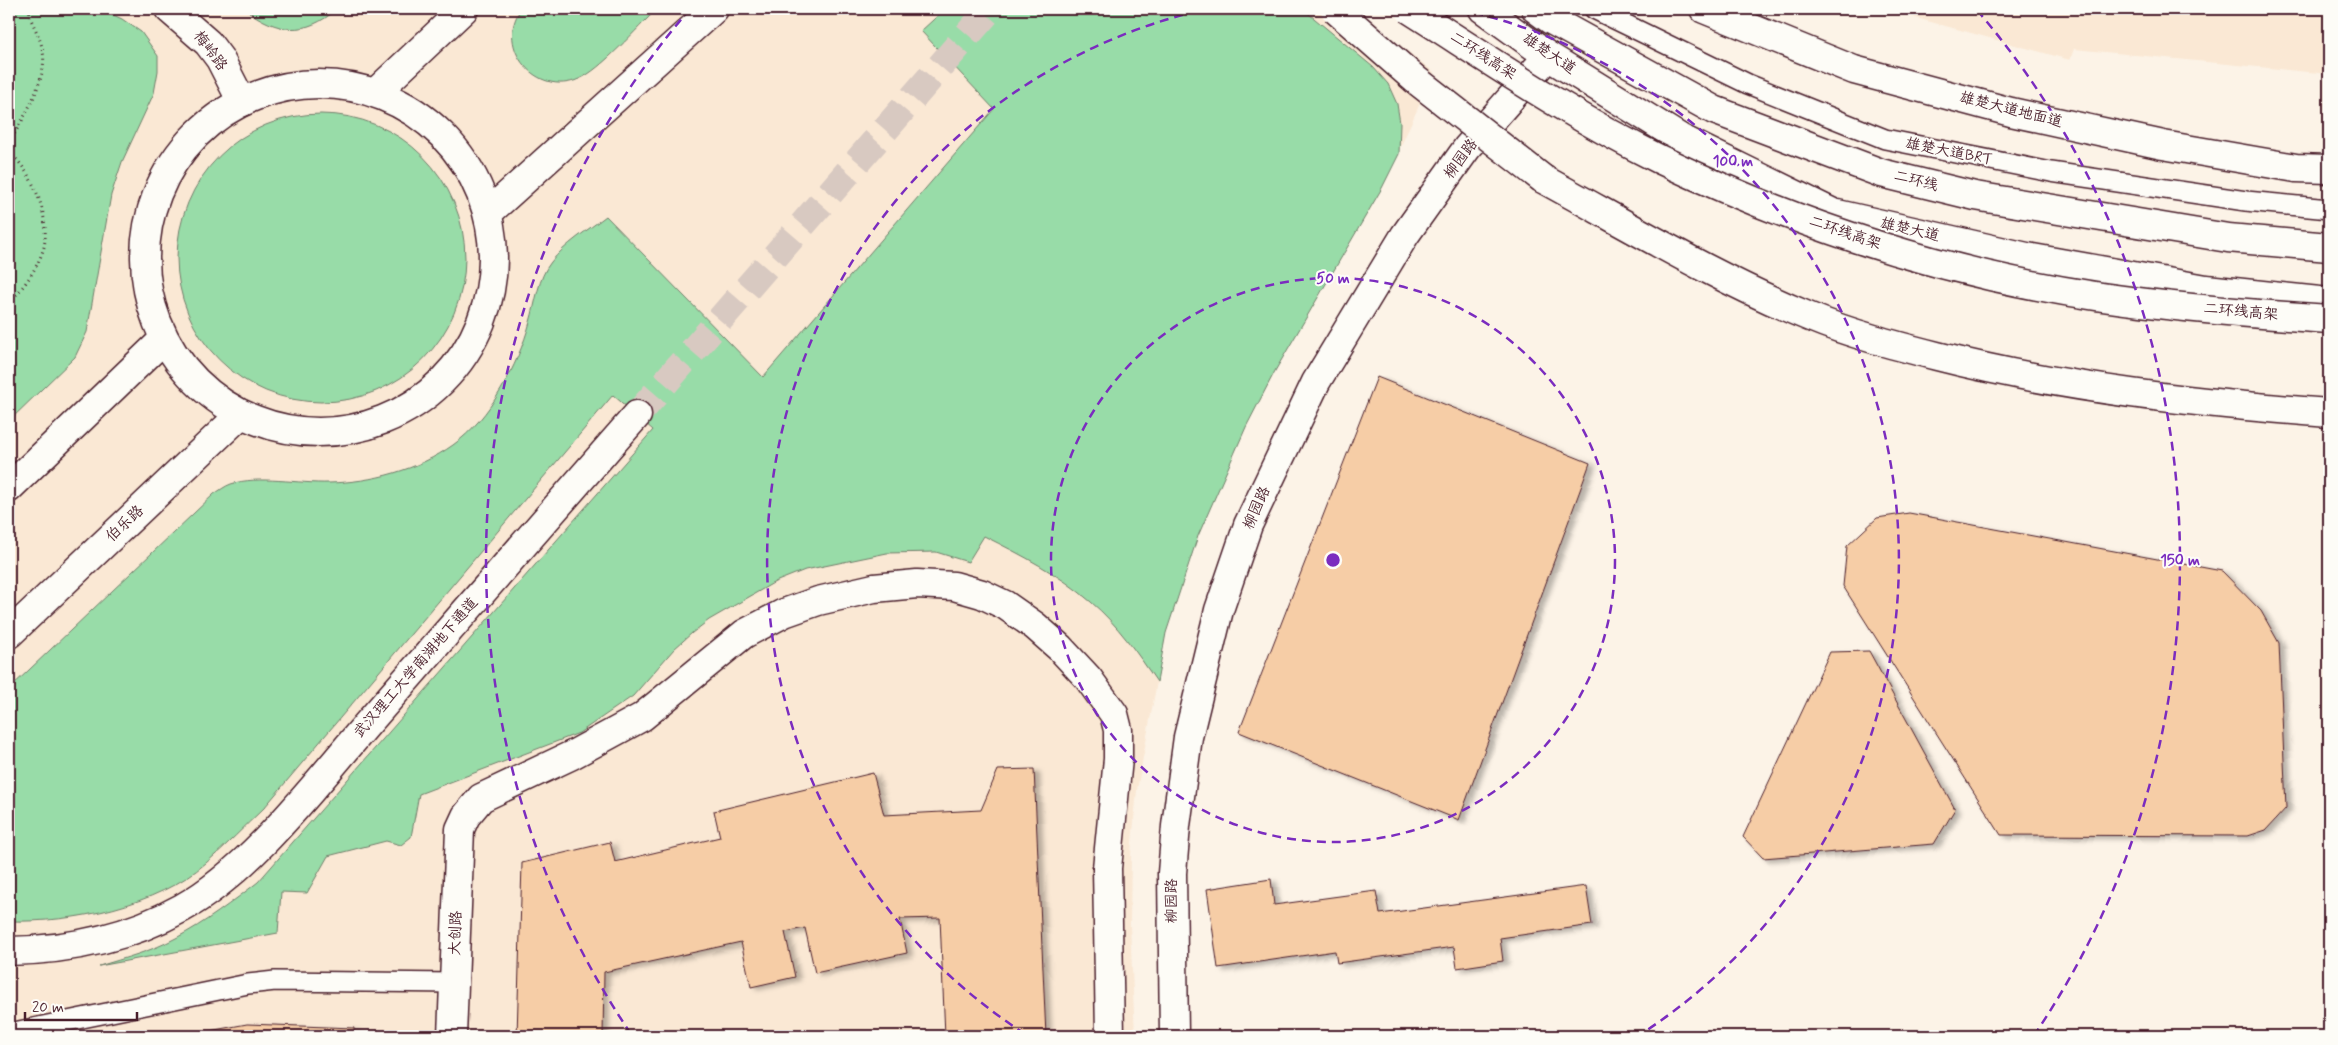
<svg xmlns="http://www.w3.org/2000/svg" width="2338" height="1045" viewBox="0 0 2338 1045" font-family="Mynerve,'LXGW WenKai TC',sans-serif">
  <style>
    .built { fill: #fae8d4 }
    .green { fill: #98dca8; stroke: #717e6a }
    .building { fill: #f6cda6; stroke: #4a1f2b; filter: url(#shadow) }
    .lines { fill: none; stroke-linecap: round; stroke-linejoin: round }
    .street-tunnel { stroke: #d8c9c1; stroke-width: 28; stroke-dasharray: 28 14; stroke-linecap: butt }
    .lane-casing { stroke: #4a1f2b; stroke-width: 22 }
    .street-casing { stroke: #4a1f2b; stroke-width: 31 }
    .secondary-casing { stroke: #4a1f2b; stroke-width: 31 }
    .primary-casing { stroke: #4a1f2b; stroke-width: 31 }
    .highway-casing { stroke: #4a1f2b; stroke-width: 31 }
    .path { stroke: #4a1f2b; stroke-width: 3; stroke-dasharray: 1 4; stroke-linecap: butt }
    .lane { stroke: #fdfcf7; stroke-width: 19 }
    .street { stroke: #fdfcf7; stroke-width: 28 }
    .secondary { stroke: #fdfcf7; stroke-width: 28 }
    .primary { stroke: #fdfcf7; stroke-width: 28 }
    .highway { stroke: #fdfcf7; stroke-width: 28 }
    .primary-bridge-casing { stroke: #4a1f2b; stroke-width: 31; stroke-linecap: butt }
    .highway-bridge-casing { stroke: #4a1f2b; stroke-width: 31; stroke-linecap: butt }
    .primary-bridge { stroke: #fdfcf7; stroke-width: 28 }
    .highway-bridge { stroke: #fdfcf7; stroke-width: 28 }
    .ring { fill: none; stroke: #7b2cbf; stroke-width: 2.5; stroke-dasharray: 9 6 }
    .labels { text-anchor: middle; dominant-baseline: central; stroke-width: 4; stroke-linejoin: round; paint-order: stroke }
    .street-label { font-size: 15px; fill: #4a1f2b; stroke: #fdfcf7 }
    .centre { fill: #7b2cbf; stroke: #fdfcf7; stroke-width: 2.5 }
    .ring-label { font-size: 15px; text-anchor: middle; font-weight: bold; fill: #7b2cbf; stroke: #fdfcf7; stroke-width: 4; stroke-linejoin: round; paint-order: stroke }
  </style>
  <defs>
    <filter id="shadow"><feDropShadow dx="5.5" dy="3" stdDeviation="2.5" flood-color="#0004"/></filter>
  </defs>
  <rect width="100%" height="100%" fill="#fcf3e7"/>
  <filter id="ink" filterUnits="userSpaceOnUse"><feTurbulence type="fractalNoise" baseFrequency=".02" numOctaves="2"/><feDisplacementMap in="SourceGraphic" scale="10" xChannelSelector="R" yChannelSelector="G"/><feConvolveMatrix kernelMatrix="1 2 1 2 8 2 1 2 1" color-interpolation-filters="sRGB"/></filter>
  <g filter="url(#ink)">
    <!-- built -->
    <g class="built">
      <path d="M 9,9 L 1354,9 L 1434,72 L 1382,188 L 1275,371 L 1246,427 L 1198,536 L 1166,633 L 1137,790 L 1131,854 L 1130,924 L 1135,1036 L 9,1036 Z"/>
      <path d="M 1893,9 L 2329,9 L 2329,74 L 2074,49 L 2070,60 L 1916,18 Z"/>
    </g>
    <!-- green -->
    <g class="green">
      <path d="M 9,9 L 101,9 L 122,19 L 141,32 L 158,56 L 158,71 L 154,93 L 122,162 L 111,195 L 87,332 L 75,357 L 9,421 Z"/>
      <path d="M 245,9 L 337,9 C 305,37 277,33 245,9 Z"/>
      <path d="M 521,9 L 657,9 C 638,27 601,70 579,79 C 537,98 494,47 521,9 Z"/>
      <path d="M 945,9 L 1303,9 L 1373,67 L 1388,84 L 1397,104 L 1400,123 L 1399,154 L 1382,188 L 1275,371 L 1246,427 L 1198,536 L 1166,633 L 1157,682 C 1137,653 1118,625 1091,602 C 1059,574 1022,555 984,536 L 968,562 L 936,552 L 887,553 L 805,570 L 775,582 L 709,620 L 692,633 L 674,649 L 633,696 L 579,733 L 419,794 L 411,837 L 401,845 L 386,841 L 328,856 L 307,893 L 281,892 L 278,933 L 99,966 C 125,958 152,951 176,938 C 205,923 232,902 258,882 L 653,430 L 613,395 L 264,808 C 245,826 226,846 206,863 C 157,906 72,923 9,921 L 9,689 L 214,494 C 219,491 225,486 231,484 C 258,475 299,484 329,483 C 372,482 418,470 453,445 C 490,419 518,365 530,322 C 536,302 538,278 551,262 C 565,244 588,230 606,216 L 763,377 L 994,109 L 921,31 Z"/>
      <circle cx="321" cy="258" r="144"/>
    </g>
    <!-- building -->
    <g class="building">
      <path d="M 1377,377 L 1590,463 L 1459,820 L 1239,732 Z"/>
      <path d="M 1909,513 L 2222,571 L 2261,611 L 2279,643 L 2286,808 L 2266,830 L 2248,836 L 2001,835 L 1843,586 L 1847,546 L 1877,518 Z"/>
      <path d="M 1869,651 L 1955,809 L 1934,844 L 1763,858 L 1743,837 L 1830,652 Z"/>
      <path d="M 1034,769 L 1046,1036 L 945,1036 L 940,918 L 900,919 L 907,953 L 815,973 L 805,928 L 785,932 L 795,977 L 751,987 L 741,942 L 604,972 L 603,1036 L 517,1036 L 522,863 L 610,842 L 615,862 L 720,837 L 714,811 L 873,773 L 884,815 L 981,810 L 998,770 Z"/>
      <path d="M 1271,879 L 1274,905 L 1376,891 L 1380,914 L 1586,886 L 1592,925 L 1500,938 L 1503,961 L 1457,968 L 1454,947 L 1337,963 L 1335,951 L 1218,968 L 1207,889 Z"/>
      <path d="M 247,1024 L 354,1028 L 354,1036 L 182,1036 Z"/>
    </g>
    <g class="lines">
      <!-- street-tunnel -->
      <path class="street-tunnel" d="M 637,415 L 990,9"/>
      <!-- lane casing -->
      <g class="lane-casing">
        <g id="lane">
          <path d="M 1594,9 L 1748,84 L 1885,139 L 2051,172 L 2246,201 L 2329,209"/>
          <path d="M 9,1033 L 248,984 L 275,981 L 454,983"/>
        </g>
      </g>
      <!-- street casing -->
      <g class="street-casing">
        <g id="street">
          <path d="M 169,9 L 208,43 L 220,59 L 242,102"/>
          <circle cx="319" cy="258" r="174"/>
          <path d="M 375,93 L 464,9"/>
          <path d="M 488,213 L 714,9"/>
          <path d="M 9,488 L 164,339"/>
          <path d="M 9,634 L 241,414"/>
          <path d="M 9,951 C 69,950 128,938 182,908 C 251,870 317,782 369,722 C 458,620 547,517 637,415"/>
          <path d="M 452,1036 L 460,829 L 466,816 L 481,798 L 572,755 L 642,717 L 744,634 L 784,613 L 818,601 L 874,588 L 917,584 L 954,586 L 982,594 L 1005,605 L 1035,626 L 1060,648 L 1088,678 L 1114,714 L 1118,730 L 1118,759 L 1107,868 L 1110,1036"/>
        </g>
      </g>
      <!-- secondary casing -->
      <g class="secondary-casing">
        <path id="secondary" d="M 1174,1036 L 1172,873 L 1176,826 L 1188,737 L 1219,610 L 1248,525 L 1316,382 L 1405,235 L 1467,148 L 1548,56"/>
      </g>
      <!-- primary casing -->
      <g class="primary-casing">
        <g id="primary">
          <path d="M 1483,9 L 1548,56 L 1680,138 L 1833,213 L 2027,257 L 2206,289 L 2329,302"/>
          <path d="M 1704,9 L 1854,70 L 2011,112 L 2163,145 L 2296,168 L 2329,169"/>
          <path d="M 1543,179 C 1631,227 1717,279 1810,317 C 1851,334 1894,345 1937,356 C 2066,389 2197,403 2329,413"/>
        </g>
      </g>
      <!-- highway casing -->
      <g class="highway-casing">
        <path id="highway" d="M 1536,9 L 1551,20 L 1714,110 L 1881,173 L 1975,196 L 2228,238 L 2329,247"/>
      </g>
      <!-- path -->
      <g class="path">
        <path d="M 9,142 C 23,121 48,77 43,52 C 41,39 34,27 29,15 L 30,9"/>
        <path d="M 9,152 C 33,172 50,216 44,247 C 39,266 23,289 9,302"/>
      </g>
      <!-- lane -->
      <use href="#lane" class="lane"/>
      <!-- street -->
      <use href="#street" class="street"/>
      <!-- secondary -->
      <use href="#secondary" class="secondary"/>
      <!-- primary -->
      <use href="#primary" class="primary"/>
      <!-- highway -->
      <use href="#highway" class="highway"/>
      <!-- primary-bridge casing -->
      <g class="primary-bridge-casing">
        <path id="primary-bridge" d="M 1335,9 L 1416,80 L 1543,179"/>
      </g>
      <!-- highway-bridge casing -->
      <g class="highway-bridge-casing">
        <path id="highway-bridge" d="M 1409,9 C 1491,61 1571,116 1659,159 C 1798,225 1950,275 2102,297 C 2178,308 2253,314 2329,319"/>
      </g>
      <!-- primary-bridge -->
      <use href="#primary-bridge" class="primary-bridge"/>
      <!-- highway-bridge -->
      <use href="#highway-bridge" class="highway-bridge"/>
    </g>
  </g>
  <!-- distance rings -->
  <g class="ring">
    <circle cx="1333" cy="560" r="282"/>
    <path d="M1025 1034A565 565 0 0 1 1206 9M1460 9A565 565 0 0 1 1641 1034"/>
    <path d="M631 1034A847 847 0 0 1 689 10M1977 10A847 847 0 0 1 2035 1034"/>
  </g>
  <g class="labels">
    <!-- street labels -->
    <g class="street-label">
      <text transform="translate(210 51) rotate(53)">梅岭路</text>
      <text transform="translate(1549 54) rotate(34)">雄楚大道</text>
      <text transform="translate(1483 56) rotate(33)">二环线高架</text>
      <text transform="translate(2011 110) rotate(14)">雄楚大道地面道</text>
      <text transform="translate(1949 152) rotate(11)">雄楚大道BRT</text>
      <text transform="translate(1461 159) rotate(-53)">柳园路</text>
      <text transform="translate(1916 181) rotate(14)">二环线</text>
      <text transform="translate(1910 230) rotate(13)">雄楚大道</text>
      <text transform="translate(1845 233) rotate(19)">二环线高架</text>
      <text transform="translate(2241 312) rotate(5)">二环线高架</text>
      <text transform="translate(1257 508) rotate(-66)">柳园路</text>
      <text transform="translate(125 524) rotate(-43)">伯乐路</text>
      <text transform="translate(416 668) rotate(-49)">武汉理工大学南湖地下通道</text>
      <text transform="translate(1172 901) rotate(-90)">柳园路</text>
      <text transform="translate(456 933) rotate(-88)">大创路</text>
    </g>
  </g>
  <circle cx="1333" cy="560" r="8" class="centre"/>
  <g class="ring-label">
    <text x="1733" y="166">100 m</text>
    <text x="1333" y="283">50 m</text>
    <text x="2180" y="565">150 m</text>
  </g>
  <!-- margin -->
  <rect width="2338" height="1045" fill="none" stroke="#fdfcf7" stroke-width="30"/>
  <rect x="15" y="15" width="2308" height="1015" fill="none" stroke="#4a1f2b" stroke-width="2" filter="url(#ink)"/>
  <!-- scale -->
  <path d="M25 1012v8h112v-8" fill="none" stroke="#4a1f2b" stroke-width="2.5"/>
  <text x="32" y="1012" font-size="15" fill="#4a1f2b" stroke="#fdfcf7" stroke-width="4" paint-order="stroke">20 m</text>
</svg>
